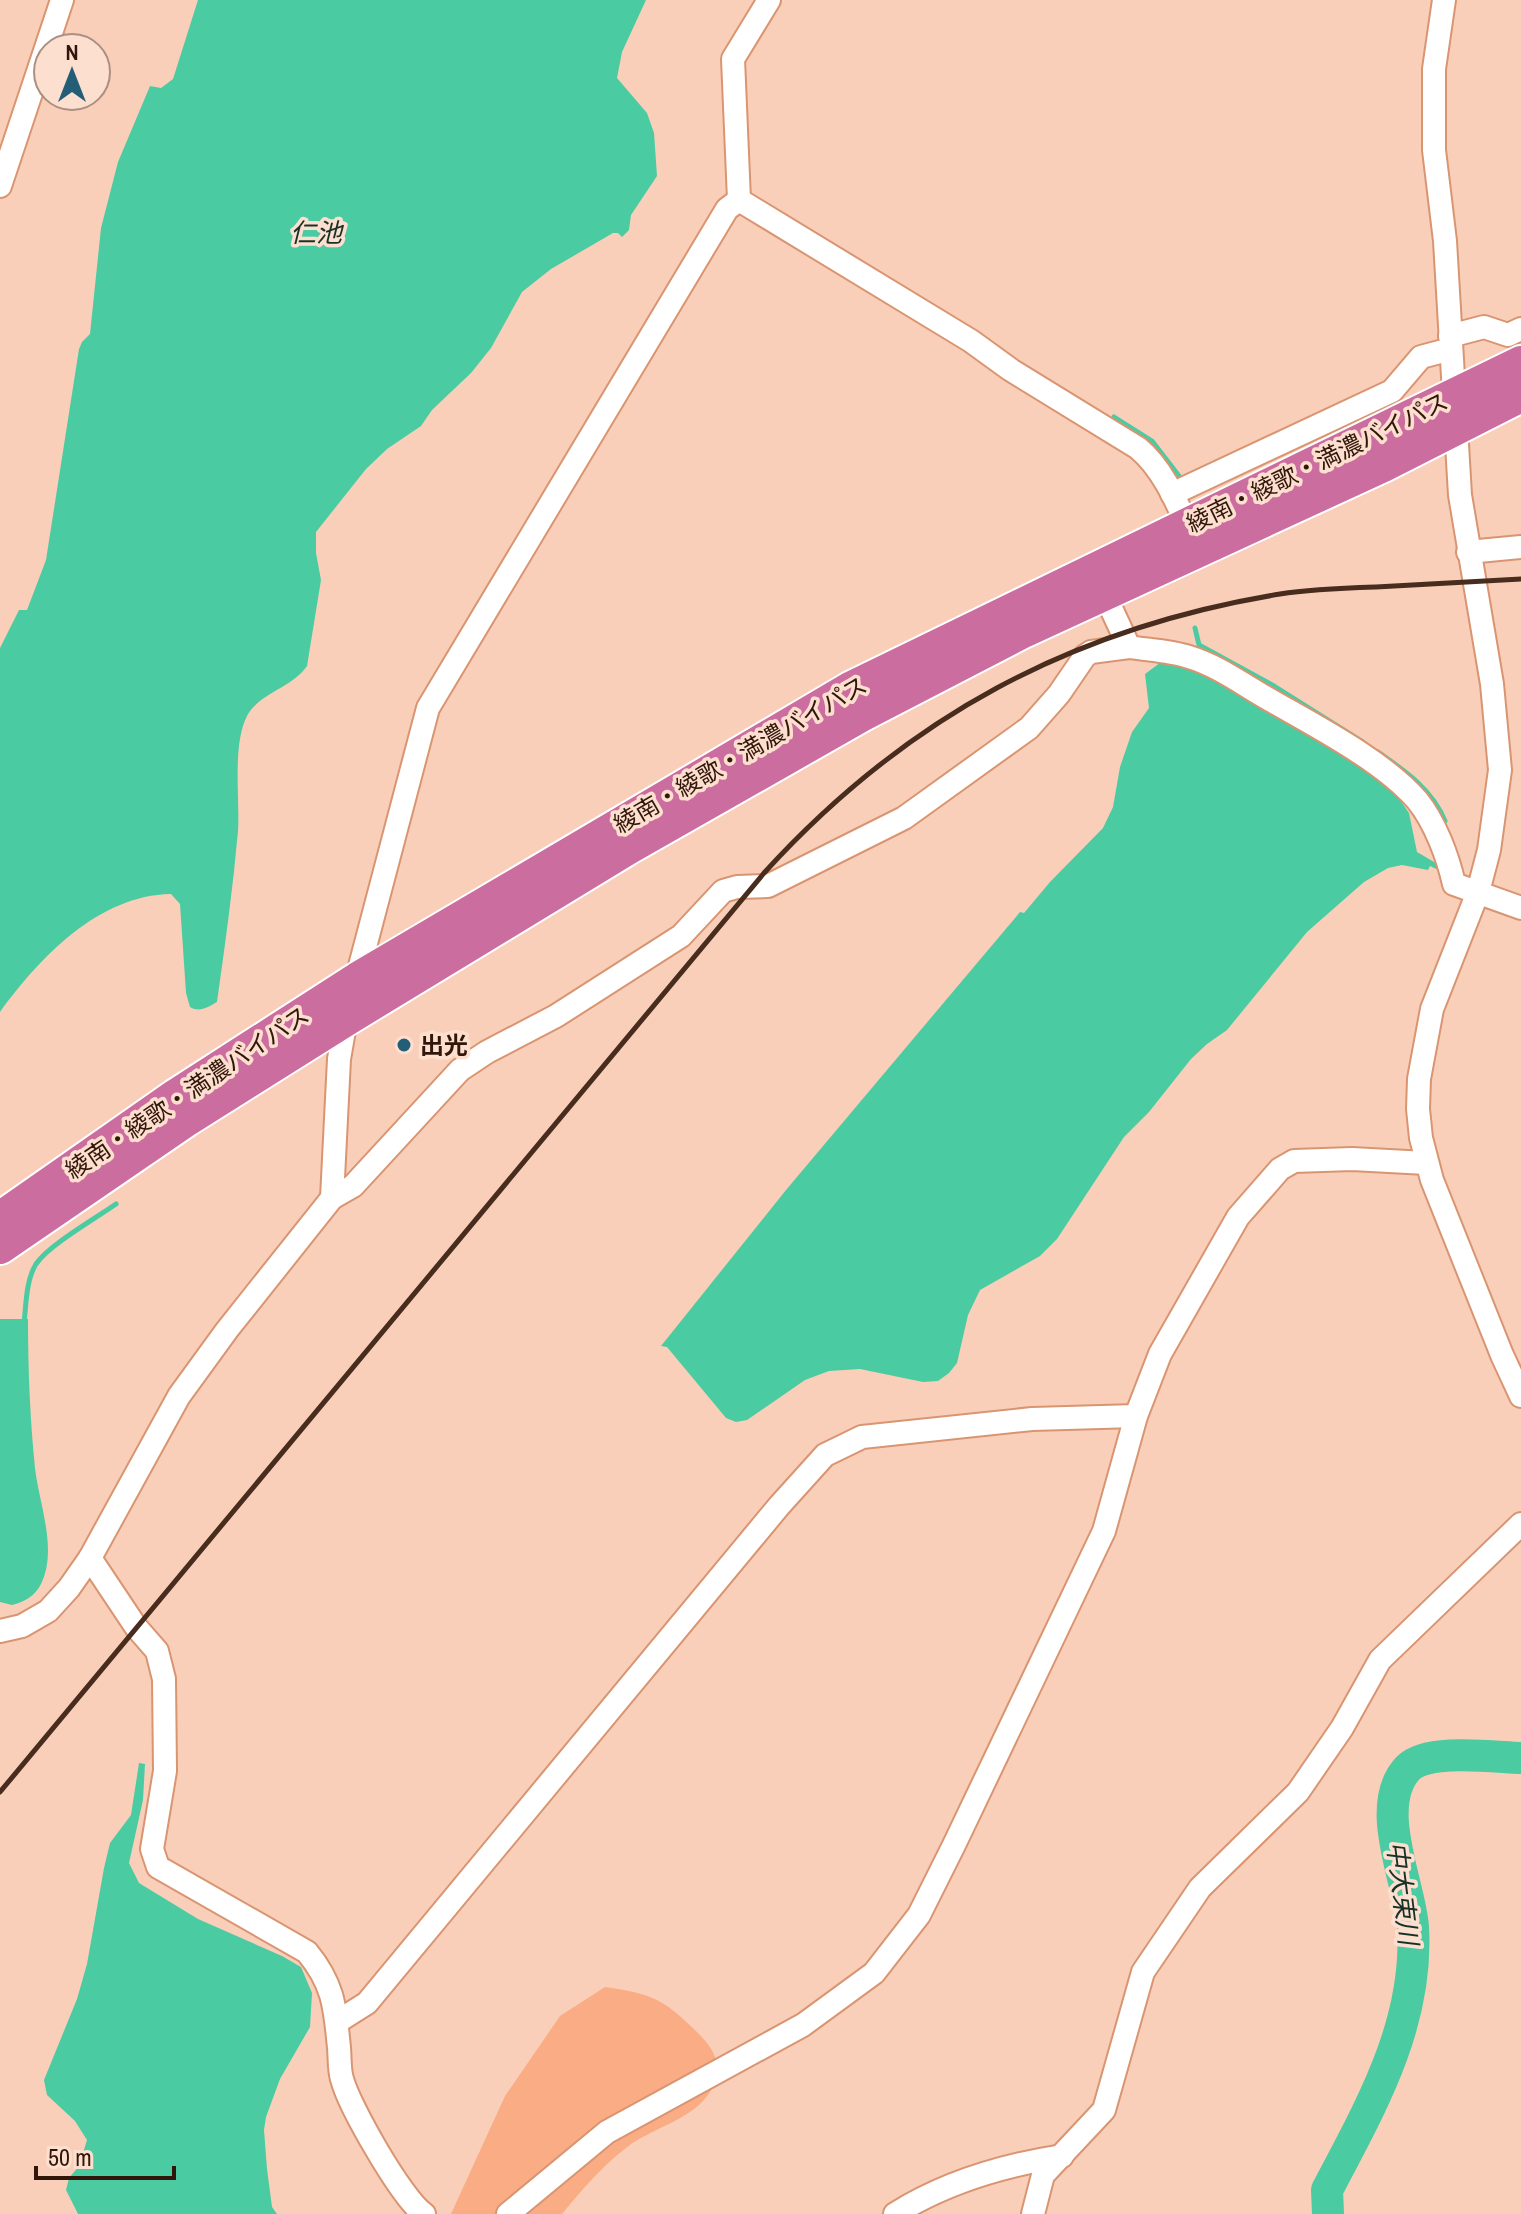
<svg xmlns="http://www.w3.org/2000/svg" width="1521" height="2214" viewBox="0 0 1521 2214" font-family="'Archivo Narrow','Noto Sans JP',sans-serif">
  <style>
    .green { fill: #faac84 }
    .water { fill: #4acba2 }
    .lines { fill: none; stroke-linecap: round; stroke-linejoin: round }
    .stream { stroke: #4acba2; stroke-width: 5 }
    .river { stroke: #4acba2; stroke-width: 32 }
    .minor-casing { stroke: #d99571; stroke-width: 26 }
    .highway-casing { stroke: #fff; stroke-width: 38 }
    .minor { stroke: #fff; stroke-width: 22 }
    .highway { stroke: #cb6d9f; stroke-width: 34 }
    .rail { stroke: #482c1d; stroke-width: 5 }
    .poi-dot { fill: #235e76; stroke: #fddfd0; stroke-width: 3 }
    .labels { text-anchor: middle; dominant-baseline: central; stroke-width: 7; stroke-linejoin: round; paint-order: stroke }
    .street-label { font-size: 24px; fill: #311709; stroke: #fddfd0 }
    .poi-label { font-size: 24px; font-weight: bold; fill: #311709; stroke: #fddfd0; text-anchor: start }
    .water-label { font-size: 26px; font-style: italic; fill: #163127; stroke: #fddfd0 }
  </style>
  <rect width="100%" height="100%" fill="#facfb9"/>
  <!-- green -->
  <path class="green" d="M 605,1987 C 652,1994 662,1998 696,2031 C 713,2048 722,2061 714,2084 C 700,2119 653,2126 626,2148 C 601,2167 582,2190 562,2214 L 451,2214 L 505,2096 L 560,2016 Z"/>
  <!-- water -->
  <g class="water">
    <path d="M 198,0 L 646,0 L 622,52 L 617,78 L 647,113 L 654,133 L 657,176 L 631,215 L 629,230 L 622,237 L 618,233 L 613,233 L 551,269 L 522,292 L 491,348 L 471,373 L 432,410 L 421,426 L 387,449 L 366,469 L 316,532 L 316,553 L 321,580 L 307,666 C 292,688 259,693 247,716 C 232,745 240,799 238,831 C 233,888 225,945 217,1002 C 208,1007 200,1013 190,1007 L 186,993 L 180,904 L 171,894 C 99,895 40,957 0,1012 L 0,648 L 19,610 L 27,610 L 46,560 L 79,349 L 82,342 L 90,334 L 101,228 L 118,162 L 150,86 L 161,88 L 173,79 Z"/>
    <path d="M 1161,662 L 1176,662 L 1203,673 L 1367,769 L 1394,791 L 1409,813 L 1417,852 L 1446,869 L 1445,873 L 1430,866 L 1428,870 L 1402,865 L 1388,868 L 1364,882 L 1307,932 L 1227,1030 L 1207,1044 L 1191,1059 L 1149,1112 L 1124,1137 L 1057,1239 L 1040,1256 L 980,1290 L 968,1315 L 957,1363 L 949,1373 L 938,1381 L 923,1382 L 860,1369 L 829,1371 L 805,1380 L 747,1420 L 736,1422 L 726,1418 L 667,1347 L 661,1346 L 786,1190 L 1020,912 L 1024,913 L 1050,882 L 1103,828 L 1113,807 L 1120,767 L 1132,732 L 1149,708 L 1145,674 Z"/>
    <path d="M 0,1319 L 28,1319 C 28,1369 30,1418 35,1468 C 39,1503 58,1550 41,1584 C 35,1596 24,1602 12,1605 L 0,1602 Z"/>
    <path d="M 139,1763 L 145,1764 L 143,1800 L 129,1863 L 139,1883 L 198,1919 L 282,1956 L 301,1967 L 312,1993 L 310,2027 L 280,2079 L 266,2117 L 264,2130 L 267,2169 L 272,2207 L 277,2214 L 78,2214 L 66,2190 L 69,2178 L 79,2166 L 87,2140 L 75,2121 L 47,2095 L 44,2080 L 77,1999 L 87,1964 L 104,1868 L 110,1843 L 131,1815 Z"/>
  </g>
  <g class="lines">
    <!-- stream -->
    <g class="stream">
      <path d="M 1114,417 L 1152,441 L 1179,476"/>
      <path d="M 1195,628 L 1199,645 L 1274,686 L 1363,742"/>
      <path d="M 1378,752 C 1405,771 1432,789 1445,821"/>
      <path d="M 24,1324 C 26,1305 26,1280 36,1264 C 49,1245 96,1218 116,1204"/>
    </g>
    <!-- river -->
    <path class="river" d="M 1328,2214 L 1327,2190 C 1370,2108 1419,2024 1413,1927 C 1410,1884 1372,1806 1408,1768 C 1428,1748 1493,1757 1521,1758"/>
    <!-- minor casing -->
    <g class="minor-casing">
      <g id="minor">
        <path d="M 1444,0 L 1434,69 L 1434,150 L 1445,241 L 1460,495 L 1492,684 L 1500,770 L 1489,850 L 1478,892 L 1432,1009 L 1419,1079 L 1418,1109 L 1421,1138 L 1432,1180 L 1502,1355 L 1521,1396"/>
        <path d="M 0,186 L 62,0"/>
        <path d="M 739,200 L 971,341 L 1011,370 L 1138,448 C 1161,467 1175,498 1187,525"/>
        <path d="M 739,200 L 733,59 L 769,0"/>
        <path d="M 1450,336 L 1484,327 L 1508,335 L 1521,329"/>
        <path d="M 1172,494 L 1392,391 L 1421,357 L 1451,349"/>
        <path d="M 1468,552 L 1521,547"/>
        <path d="M 1104,593 L 1129,647 C 1148,650 1171,651 1189,657 C 1216,665 1241,683 1265,697 C 1313,725 1381,759 1417,800 C 1435,822 1448,857 1454,884 L 1521,908"/>
        <path d="M 332,1198 L 339,1059 L 346,1019 L 428,708 L 727,209 L 739,200"/>
        <path d="M 90,1558 L 136,1627 L 157,1651 L 164,1679 L 165,1771 L 152,1849 L 158,1867 L 307,1952 C 334,1985 335,2007 339,2048 C 340,2058 339,2069 342,2079 C 349,2106 402,2199 424,2214"/>
        <path d="M 0,1631 L 22,1626 L 48,1611 L 69,1588 L 90,1558 L 179,1396 L 227,1330 L 332,1198 L 353,1186 L 460,1070 L 487,1052 L 556,1016 L 681,936 L 723,891 L 737,887 L 768,886 L 904,818 L 1029,728 L 1059,694 L 1085,656 L 1091,652 L 1129,647"/>
        <path d="M 337,2022 L 367,2003 L 779,1506 L 825,1455 L 862,1437 L 1032,1419 L 1136,1416"/>
        <path d="M 508,2214 L 607,2132 L 803,2025 L 874,1973 L 919,1915 L 954,1845 L 1104,1531 L 1136,1416 L 1160,1354 L 1238,1217 L 1280,1169 L 1294,1161 L 1352,1159 L 1426,1163"/>
        <path d="M 895,2214 C 944,2183 1005,2165 1062,2156"/>
        <path d="M 1033,2214 L 1043,2175 L 1104,2110 L 1143,1972 L 1200,1888 L 1298,1792 L 1342,1728 L 1380,1660 L 1521,1524"/>
      </g>
    </g>
    <!-- highway casing -->
    <g class="highway-casing">
      <g id="highway">
        <path d="M 0,1219 L 176,1096 L 358,979 L 852,688 L 1521,363"/>
        <path d="M 0,1247 L 187,1119 L 346,1019 L 629,847 L 861,715 L 1023,631 L 1383,465 L 1521,395"/>
      </g>
    </g>
    <!-- minor -->
    <use href="#minor" class="minor"/>
    <!-- highway -->
    <use href="#highway" class="highway"/>
    <!-- rail -->
    <path class="rail" d="M 0,1792 L 764,873 C 906,717 1072,628 1280,594 C 1311,589 1344,588 1376,587 C 1424,584 1473,582 1521,579"/>
  </g>
  <!-- markers -->
  <circle class="poi-dot" cx="404" cy="1045" r="8"/>
  <g class="labels">
    <!-- street labels -->
    <g class="street-label">
      <text transform="translate(1317 462) rotate(-26)">綾南・綾歌・満濃バイパス</text>
      <text transform="translate(740 754) rotate(-30)">綾南・綾歌・満濃バイパス</text>
      <text transform="translate(187 1092) rotate(-34)">綾南・綾歌・満濃バイパス</text>
    </g>
    <!-- poi labels -->
    <g class="poi-label">
      <text x="420" y="1045">出光</text>
    </g>
    <!-- water labels -->
    <g class="water-label">
      <text x="316" y="232">仁池</text>
      <text transform="translate(1403 1893) rotate(83)">中大束川</text>
    </g>
  </g>
  <!-- north arrow -->
  <g transform="translate(72 72)"><circle r="38" fill="#fddfd0" stroke="#ab8f80" stroke-width="2"/>
  <path d="M0-6L14 30L0 20L-14 30Z" fill="#235e76"/>
  <text y="-12" font-size="22" font-weight="bold" text-anchor="middle" fill="#311709">N</text>
  </g>
  <!-- scale -->
  <path d="M36 2166v12h138v-12" fill="none" stroke="#311709" stroke-width="4"/>
  <text x="48" y="2166" font-size="24" fill="#311709" stroke="#fddfd0" stroke-width="6" paint-order="stroke">50 m</text>
</svg>
